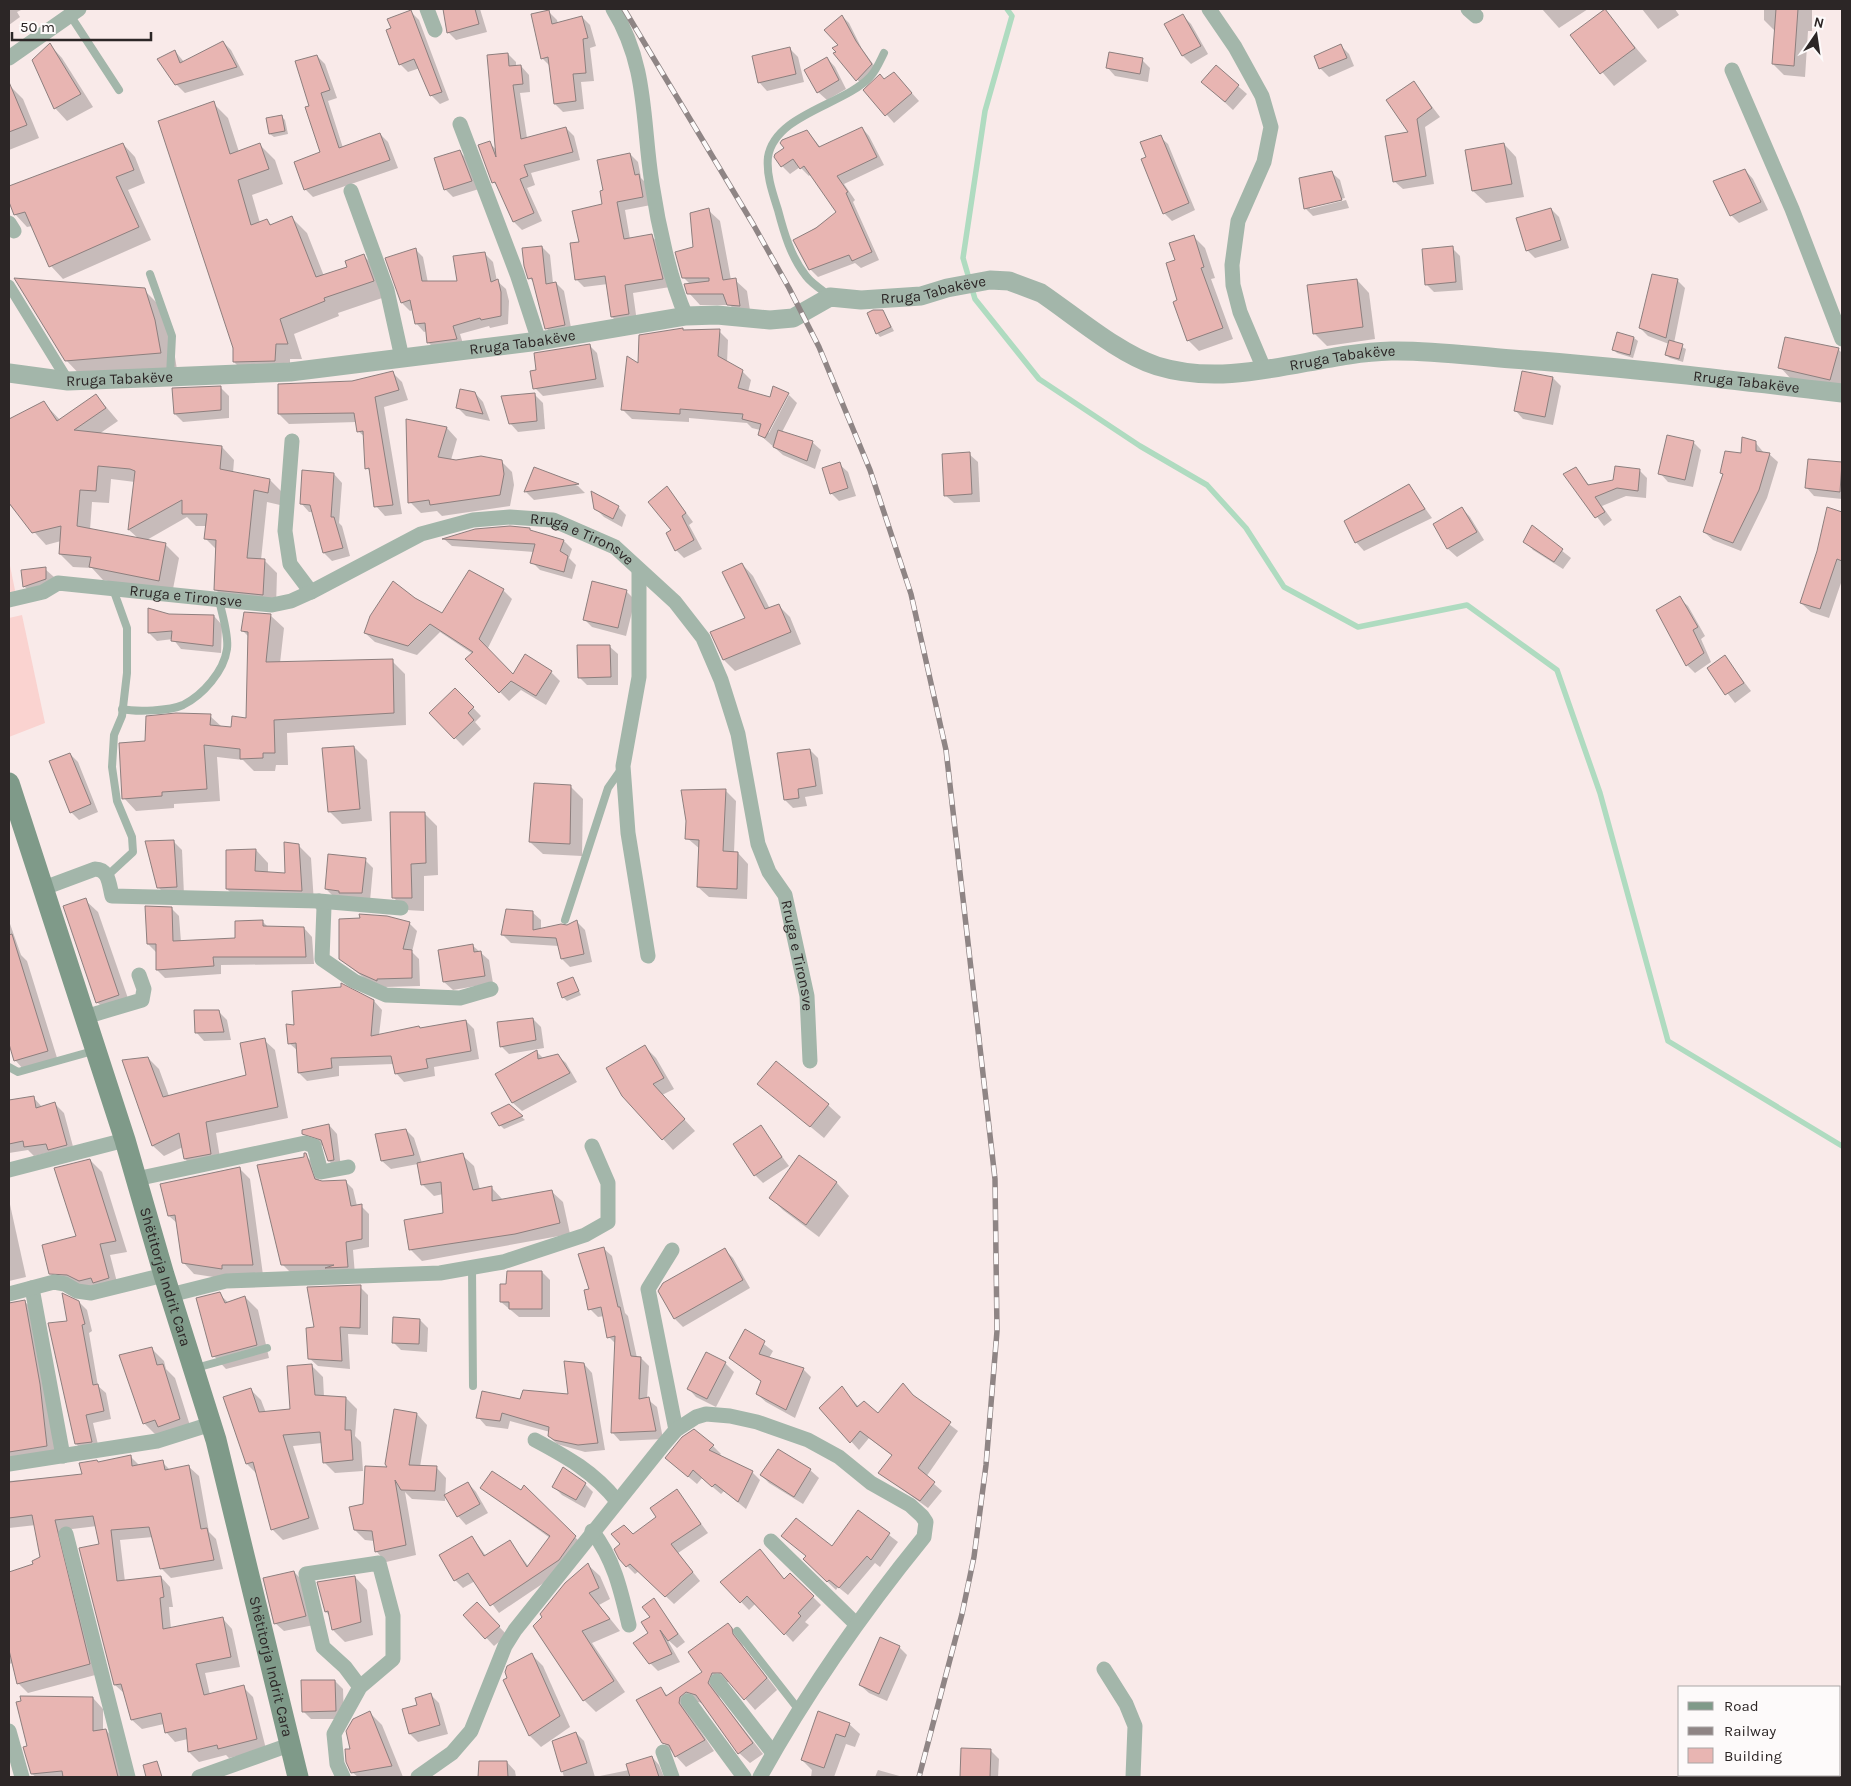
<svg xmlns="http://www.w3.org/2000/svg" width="1851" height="1786" viewBox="0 0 1851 1786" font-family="Karla,sans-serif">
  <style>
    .green { fill: #fad3d0 }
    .shadow { fill: #0003; fill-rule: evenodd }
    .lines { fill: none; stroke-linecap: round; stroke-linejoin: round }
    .stream { stroke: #afdbc0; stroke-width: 5.5 }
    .building { fill: #e8b5b2; stroke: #8d7f7e }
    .service { stroke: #a3b6aa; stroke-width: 8 }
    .pedestrian { stroke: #a3b6aa; stroke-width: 11 }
    .minor { stroke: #a3b6aa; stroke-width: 15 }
    .tertiary { stroke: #a3b6aa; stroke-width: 19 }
    .secondary { stroke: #7f9a89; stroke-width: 21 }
    .rail-casing { stroke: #8f8585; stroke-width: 5.5 }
    .rail { stroke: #fdfafa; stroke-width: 4; stroke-dasharray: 11; stroke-linecap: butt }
    .labels { text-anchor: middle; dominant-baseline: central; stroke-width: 4; stroke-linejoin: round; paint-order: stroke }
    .street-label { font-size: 15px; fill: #2c2626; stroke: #fdfafa }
  </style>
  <rect width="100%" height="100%" fill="#f9eae9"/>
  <!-- green -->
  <g class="green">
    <path d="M 9,561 L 16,595 L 9,597 Z"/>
    <path d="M 22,615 L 45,723 L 9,737 L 9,618 Z"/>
  </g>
  <!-- shadow -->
  <g class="shadow">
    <path d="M 9,9 L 23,9 L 17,12 L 20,17 L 9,25 Z"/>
    <path d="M 444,9 L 480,9 L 487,32 L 456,40 L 448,32 Z"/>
    <path d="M 1542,9 L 1588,9 L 1559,28 Z"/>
    <path d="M 1642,9 L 1675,9 L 1679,15 L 1658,29 Z"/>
    <path d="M 1764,9 L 1812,9 L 1812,31 L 1808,31 L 1805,77 L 1784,75 L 1773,64 L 1775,31 L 1764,20 Z"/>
    <path d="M 1604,10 L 1647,61 L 1614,86 L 1571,35 Z"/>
    <path d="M 548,11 L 557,20 L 558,24 L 582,17 L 590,25 L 596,46 L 590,48 L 594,81 L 581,82 L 584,109 L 563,112 L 555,104 L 551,67 L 542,58 Z"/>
    <path d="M 411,12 L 419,20 L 449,100 L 440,104 L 431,95 L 420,68 L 408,72 L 400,64 L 393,29 Z"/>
    <path d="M 1182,15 L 1191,24 L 1208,54 L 1191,64 L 1183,56 Z"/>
    <path d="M 842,16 L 849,23 L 862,49 L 878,71 L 864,87 L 835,54 L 839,45 Z"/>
    <path d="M 223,42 L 231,50 L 244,75 L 185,93 L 176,84 L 175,51 L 184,62 Z"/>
    <path d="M 50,45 L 62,58 L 93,107 L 67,121 L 55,108 Z"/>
    <path d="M 1341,46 L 1349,54 L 1354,66 L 1329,77 L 1320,68 Z"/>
    <path d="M 790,49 L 798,57 L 804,82 L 767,91 L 759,82 Z"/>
    <path d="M 508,54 L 516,62 L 516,67 L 521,66 L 529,75 L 530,92 L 520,93 L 527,138 L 566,128 L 574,136 L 580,160 L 531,173 L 535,185 L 527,188 L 542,221 L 522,230 L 514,222 L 499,187 L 493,182 L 489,143 L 497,150 Z"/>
    <path d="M 317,56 L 325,64 L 337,98 L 328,101 L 343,148 L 380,134 L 388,142 L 398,168 L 313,197 L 305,189 L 322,153 L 311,107 Z"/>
    <path d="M 827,58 L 835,67 L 846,89 L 827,100 L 818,92 Z"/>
    <path d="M 1142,60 L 1150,68 L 1148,82 L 1115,76 L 1107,67 Z"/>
    <path d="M 1216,67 L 1247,94 L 1233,110 L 1203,82 Z"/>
    <path d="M 885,80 L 902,82 L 919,101 L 894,123 L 865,90 Z"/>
    <path d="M 1414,83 L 1440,117 L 1425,127 L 1434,184 L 1403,189 L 1394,181 L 1411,133 Z"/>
    <path d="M 10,86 L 23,99 L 39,138 L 9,150 Z"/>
    <path d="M 213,103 L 228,118 L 239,152 L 260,145 L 275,160 L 283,184 L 252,195 L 260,223 L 267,220 L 272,226 L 292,218 L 307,233 L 324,276 L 349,268 L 364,256 L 379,271 L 388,296 L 338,313 L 339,316 L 294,334 L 302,359 L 290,359 L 290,376 L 249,377 L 234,362 Z"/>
    <path d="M 281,116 L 285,120 L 288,134 L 274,137 L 270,134 Z"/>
    <path d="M 862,128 L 869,136 L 884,165 L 844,184 L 855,200 L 853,202 L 879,260 L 861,268 L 855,263 L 818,277 L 810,269 L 795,241 L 838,213 L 811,174 L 809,176 L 800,167 L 790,174 L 782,166 L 807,131 L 821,148 Z"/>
    <path d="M 1160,137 L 1168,144 L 1195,210 L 1172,221 L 1164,213 L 1143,160 L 1147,158 Z"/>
    <path d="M 123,144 L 135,157 L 145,183 L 128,190 L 151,240 L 63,279 L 51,266 L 32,226 L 27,227 L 15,214 L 9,199 L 9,188 Z"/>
    <path d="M 1504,144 L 1516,157 L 1524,197 L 1486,203 L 1473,191 Z"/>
    <path d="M 460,152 L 468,160 L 479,189 L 453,197 L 445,189 Z"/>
    <path d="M 630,154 L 638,162 L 641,178 L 647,184 L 651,205 L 625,210 L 630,239 L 651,236 L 660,244 L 670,287 L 633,293 L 637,322 L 620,325 L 612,317 L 608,284 L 584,287 L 576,279 L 580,243 L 604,205 L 605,191 Z"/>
    <path d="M 1745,170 L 1753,179 L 1768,210 L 1739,223 L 1731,215 Z"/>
    <path d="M 1331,172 L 1340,180 L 1345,198 L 1310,206 L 1310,209 L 1346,200 L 1349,208 L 1313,216 L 1305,208 Z"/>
    <path d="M 1551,209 L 1559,217 L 1569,248 L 1535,258 L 1527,250 Z"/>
    <path d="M 708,210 L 720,221 L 731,280 L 735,280 L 747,291 L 751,317 L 740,316 L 730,305 L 700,305 L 689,293 L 691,285 L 683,277 Z"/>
    <path d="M 1194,237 L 1205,248 L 1215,278 L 1211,279 L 1233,339 L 1199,351 L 1188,340 L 1179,301 L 1176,261 Z"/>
    <path d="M 542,247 L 550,255 L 553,283 L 556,283 L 564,291 L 572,333 L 554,336 L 546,328 L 534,283 L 530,278 Z"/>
    <path d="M 1452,248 L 1460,256 L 1463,290 L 1434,292 L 1426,284 Z"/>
    <path d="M 415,249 L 423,257 L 428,283 L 459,282 L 485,254 L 493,262 L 497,281 L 506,289 L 509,301 L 508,324 L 490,328 L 489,326 L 460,334 L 464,347 L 437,351 L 428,342 L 427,331 L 424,332 L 416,323 L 413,310 L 410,311 L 402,303 Z"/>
    <path d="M 1357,280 L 1369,293 L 1375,339 L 1327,346 L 1314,333 Z"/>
    <path d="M 1677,280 L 1685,288 L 1674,343 L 1686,349 L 1683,362 L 1670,358 L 1666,355 L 1669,344 L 1648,336 L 1640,328 Z"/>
    <path d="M 144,290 L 161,307 L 172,338 L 177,370 L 83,378 L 66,360 Z"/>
    <path d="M 883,311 L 894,331 L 880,337 L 877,333 Z"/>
    <path d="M 684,331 L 719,331 L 728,340 L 727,363 L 742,371 L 751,380 L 748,392 L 771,399 L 767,431 L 769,433 L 789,395 L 797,403 L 782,432 L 812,442 L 821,450 L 815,469 L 783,455 L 759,434 L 760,430 L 752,428 L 747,423 L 689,418 L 689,422 L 632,419 L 622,409 L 640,365 Z"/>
    <path d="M 1634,338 L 1638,341 L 1633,358 L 1617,353 L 1614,350 Z"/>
    <path d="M 589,345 L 597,353 L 604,387 L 543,396 L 535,388 Z"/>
    <path d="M 1838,349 L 1842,353 L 1842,392 L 1792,380 L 1780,367 Z"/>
    <path d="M 392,372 L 402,382 L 408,400 L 384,407 L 402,514 L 385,516 L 376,506 L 371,473 L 367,468 L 365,437 L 358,431 L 357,422 L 289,424 L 279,414 L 352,382 Z"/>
    <path d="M 1553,378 L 1561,386 L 1553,425 L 1523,419 L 1515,410 Z"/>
    <path d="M 220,387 L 229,396 L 229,418 L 183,422 L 175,414 Z"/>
    <path d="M 475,393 L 483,402 L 490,421 L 466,416 L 458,408 Z"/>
    <path d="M 534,394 L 543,403 L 545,429 L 518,432 L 510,423 Z"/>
    <path d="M 96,395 L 118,421 L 99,434 L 222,447 L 234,460 L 233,473 L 270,480 L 283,493 L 280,505 L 267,502 L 261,560 L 264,560 L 277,573 L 276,607 L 228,602 L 215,589 L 216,549 L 205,538 L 207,526 L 196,526 L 187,517 L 145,541 L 166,545 L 179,558 L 172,594 L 103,580 L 92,568 L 73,567 L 60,554 L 61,541 L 46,545 L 9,504 L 9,421 L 44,403 L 60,420 ZM 111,479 L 135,482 L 129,530 L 139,539 L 90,530 L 92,502 L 109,503 Z"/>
    <path d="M 447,428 L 457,439 L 451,460 L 501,461 L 512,472 L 514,485 L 510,506 L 442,516 L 437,511 L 421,513 L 410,502 Z"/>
    <path d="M 1693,442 L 1701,450 L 1693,487 L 1668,482 L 1660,473 Z"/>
    <path d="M 1755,442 L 1764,453 L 1769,454 L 1778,462 L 1767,498 L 1741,551 L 1713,540 L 1704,532 L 1724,476 L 1721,473 Z"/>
    <path d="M 969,454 L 978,462 L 980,502 L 954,503 L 945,495 Z"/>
    <path d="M 1809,460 L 1842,464 L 1842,499 L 1814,496 L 1806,487 Z"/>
    <path d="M 839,464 L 848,472 L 856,496 L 839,501 L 831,493 Z"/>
    <path d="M 534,469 L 578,486 L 585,493 L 534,500 L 526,492 Z"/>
    <path d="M 1576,469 L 1590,486 L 1614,481 L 1639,470 L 1647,478 L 1646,498 L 1626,496 L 1602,506 L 1612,520 L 1604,526 L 1565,475 Z"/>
    <path d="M 334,474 L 342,483 L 339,523 L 342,526 L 350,556 L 332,561 L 324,553 L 313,512 L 309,512 L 301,503 Z"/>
    <path d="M 1409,486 L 1432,518 L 1364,551 L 1356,542 Z"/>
    <path d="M 667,487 L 693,522 L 689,525 L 702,549 L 684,558 L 676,550 Z"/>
    <path d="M 618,507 L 626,515 L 622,527 L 604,517 L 595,508 Z"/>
    <path d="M 1462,508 L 1470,517 L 1484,540 L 1457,557 L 1448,549 L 1434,525 Z"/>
    <path d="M 1828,509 L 1842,514 L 1842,580 L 1829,618 L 1811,612 L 1801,603 L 1818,551 Z"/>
    <path d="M 1532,527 L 1571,558 L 1563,569 L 1533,550 L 1525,541 Z"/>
    <path d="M 520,528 L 564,541 L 572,549 L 569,558 L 576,565 L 572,579 L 540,570 L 532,562 L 534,552 L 452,546 L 444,539 Z"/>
    <path d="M 742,564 L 753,576 L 770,609 L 778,605 L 790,617 L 801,644 L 735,671 L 724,660 L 712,633 L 746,619 Z"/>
    <path d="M 45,569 L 54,577 L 33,595 L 24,586 Z"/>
    <path d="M 503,590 L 512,599 L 487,650 L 514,676 L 551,672 L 560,681 L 546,705 L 521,690 L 509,701 L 467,659 L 473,654 L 440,632 L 417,655 L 375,642 L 365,633 L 442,615 Z"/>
    <path d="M 626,591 L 635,600 L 626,636 L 592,627 L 584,619 Z"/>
    <path d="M 1679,598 L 1688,606 L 1705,636 L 1701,639 L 1711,662 L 1695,673 L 1687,665 Z"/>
    <path d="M 169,616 L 214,616 L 222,625 L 221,653 L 181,649 L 173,639 L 157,641 L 149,633 Z"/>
    <path d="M 271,616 L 284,628 L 280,663 L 392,661 L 405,674 L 406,725 L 287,733 L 288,765 L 276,765 L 275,771 L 254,771 L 243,760 L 217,757 L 220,801 L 174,804 L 174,808 L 136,811 L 124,798 L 146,742 L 210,716 L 222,727 L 232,728 L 247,719 L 249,637 L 243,631 Z"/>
    <path d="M 609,646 L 618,654 L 618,685 L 587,685 L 579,677 Z"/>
    <path d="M 1725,657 L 1751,691 L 1735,703 L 1708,668 Z"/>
    <path d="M 455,689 L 481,716 L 475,722 L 481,729 L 463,746 L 431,713 Z"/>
    <path d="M 354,747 L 367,760 L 372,821 L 342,824 L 329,811 Z"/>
    <path d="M 810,750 L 818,758 L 823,794 L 805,797 L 807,806 L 793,808 L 785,800 Z"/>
    <path d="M 70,754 L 78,762 L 98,812 L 79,820 L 71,812 Z"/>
    <path d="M 570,786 L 583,799 L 582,856 L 543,854 L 530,842 Z"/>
    <path d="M 725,790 L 736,801 L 734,853 L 738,853 L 748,864 L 747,899 L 709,897 L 698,887 L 700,849 L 687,838 Z"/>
    <path d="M 424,813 L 437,826 L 438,875 L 424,876 L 424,911 L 406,910 L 393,897 Z"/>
    <path d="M 174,842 L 182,850 L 184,895 L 166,895 L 158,887 Z"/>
    <path d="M 298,845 L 311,858 L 314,903 L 240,902 L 227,889 L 256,850 L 268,863 L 268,873 L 286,874 Z"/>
    <path d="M 365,860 L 373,868 L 370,901 L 334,897 L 326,889 Z"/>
    <path d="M 85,900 L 98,912 L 131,1007 L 110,1015 L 97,1002 Z"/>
    <path d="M 171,908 L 179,916 L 181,942 L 237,939 L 262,921 L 269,928 L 304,928 L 312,937 L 314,964 L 221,965 L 221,974 L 165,978 L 157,970 L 157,953 L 148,944 Z"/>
    <path d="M 532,912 L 541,920 L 541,930 L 567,927 L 577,922 L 585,930 L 592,962 L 570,967 L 562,959 L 559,946 L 511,943 L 503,935 Z"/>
    <path d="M 9,921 L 21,955 L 27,961 L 58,1061 L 25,1071 L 15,1060 L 9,1040 Z"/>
    <path d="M 409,923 L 417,931 L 412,952 L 419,959 L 420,986 L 385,987 L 368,981 L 340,959 Z"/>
    <path d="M 472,945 L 489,960 L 493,983 L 453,990 L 444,982 Z"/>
    <path d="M 573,979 L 581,995 L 567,1001 L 563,997 Z"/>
    <path d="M 374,1001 L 382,1010 L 379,1035 L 466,1021 L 474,1029 L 479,1059 L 434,1067 L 435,1076 L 404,1082 L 396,1073 L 394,1064 L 339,1066 L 339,1076 L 307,1081 L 299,1073 L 298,1051 L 289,1043 L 296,1026 Z"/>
    <path d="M 218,1011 L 227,1020 L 231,1040 L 204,1041 L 196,1032 Z"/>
    <path d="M 533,1019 L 541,1027 L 544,1048 L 509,1054 L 501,1046 Z"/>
    <path d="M 264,1040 L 275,1050 L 288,1118 L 216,1133 L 221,1164 L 195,1169 L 185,1159 L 183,1147 L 164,1156 L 153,1146 L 124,1061 L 148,1058 L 159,1069 L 169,1096 L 247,1076 Z"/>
    <path d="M 645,1047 L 656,1058 L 674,1089 L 662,1095 L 695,1131 L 673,1150 L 623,1095 Z"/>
    <path d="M 537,1052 L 544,1059 L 557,1055 L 566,1063 L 577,1082 L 522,1111 L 513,1103 L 497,1074 Z"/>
    <path d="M 759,1084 L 828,1105 L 841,1117 L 824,1138 Z"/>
    <path d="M 33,1097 L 42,1107 L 55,1104 L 64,1113 L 75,1154 L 52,1152 L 34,1156 L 28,1150 L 9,1153 L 9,1101 Z"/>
    <path d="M 509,1106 L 525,1120 L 504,1129 L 500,1125 Z"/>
    <path d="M 329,1125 L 337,1134 L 341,1168 L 337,1169 L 329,1161 L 324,1146 L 312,1142 L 303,1133 Z"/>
    <path d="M 760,1127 L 789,1166 L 763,1183 L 755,1175 Z"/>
    <path d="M 406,1130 L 414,1138 L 422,1163 L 462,1155 L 474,1166 L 480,1190 L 492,1188 L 503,1200 L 551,1191 L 563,1202 L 570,1234 L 422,1261 L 410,1249 L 444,1214 L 443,1194 L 434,1196 L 423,1185 L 418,1164 L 391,1169 L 382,1161 Z"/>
    <path d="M 305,1155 L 312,1162 L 320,1182 L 345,1181 L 353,1189 L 357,1206 L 361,1206 L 369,1214 L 369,1247 L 353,1250 L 355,1275 L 290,1272 L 282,1264 Z"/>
    <path d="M 800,1157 L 837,1183 L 849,1196 L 819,1237 L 783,1210 L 770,1197 Z"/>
    <path d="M 90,1160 L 102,1172 L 127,1252 L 110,1255 L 119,1290 L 62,1285 L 51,1273 L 77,1237 Z"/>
    <path d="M 239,1168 L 250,1179 L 263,1275 L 233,1280 L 194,1274 L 183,1262 L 178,1224 L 169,1216 Z"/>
    <path d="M 9,1200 L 26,1277 L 9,1281 Z"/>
    <path d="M 603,1248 L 612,1256 L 625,1313 L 628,1316 L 637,1358 L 641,1358 L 649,1366 L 647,1399 L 657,1407 L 663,1439 L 620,1441 L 612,1432 L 616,1344 L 609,1337 L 604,1316 L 598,1317 L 590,1309 L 590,1290 Z"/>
    <path d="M 724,1249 L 733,1258 L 750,1288 L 683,1327 L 675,1319 Z"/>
    <path d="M 542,1272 L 550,1280 L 550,1317 L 519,1317 L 501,1302 L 507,1285 Z"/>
    <path d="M 360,1287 L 368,1295 L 368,1335 L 348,1334 L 350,1369 L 318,1366 L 309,1358 L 315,1328 Z"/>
    <path d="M 219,1294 L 229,1303 L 245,1297 L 258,1310 L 269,1358 L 226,1369 L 214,1356 Z"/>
    <path d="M 24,1301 L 38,1314 L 59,1459 L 9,1467 L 9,1303 Z"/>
    <path d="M 79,1302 L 87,1310 L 92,1331 L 89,1333 L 98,1386 L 106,1393 L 111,1419 L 93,1423 L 99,1449 L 84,1451 L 76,1444 L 69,1322 Z"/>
    <path d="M 420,1320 L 428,1328 L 427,1352 L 401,1350 L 393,1342 Z"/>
    <path d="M 746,1331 L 773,1351 L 769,1358 L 803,1369 L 811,1377 L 795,1418 L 766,1402 L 757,1394 L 762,1382 L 731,1358 Z"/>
    <path d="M 151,1348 L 164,1361 L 166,1369 L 175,1378 L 192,1432 L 157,1436 L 144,1423 Z"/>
    <path d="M 706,1353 L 726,1364 L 734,1372 L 716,1407 L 696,1397 L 688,1388 Z"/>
    <path d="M 584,1364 L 592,1373 L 605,1450 L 585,1452 L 557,1444 L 549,1436 L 550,1432 L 510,1421 L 508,1429 L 486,1426 L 478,1417 L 521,1401 L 569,1395 Z"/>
    <path d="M 312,1366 L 323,1377 L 324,1397 L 346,1398 L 357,1409 L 355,1436 L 361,1442 L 363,1471 L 335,1473 L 324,1462 L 322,1443 L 293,1446 L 319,1529 L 283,1540 L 272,1529 L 257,1474 L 247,1464 L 225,1398 L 250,1389 L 261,1400 L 266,1413 L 292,1410 Z"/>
    <path d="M 903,1385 L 916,1399 L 958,1431 L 926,1477 L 942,1491 L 928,1508 L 880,1473 L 893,1456 L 869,1438 L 859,1450 L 821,1408 L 842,1388 L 859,1407 L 879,1414 Z"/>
    <path d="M 417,1414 L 427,1425 L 420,1467 L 436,1467 L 446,1478 L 445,1501 L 412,1499 L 405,1492 L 416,1555 L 386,1562 L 376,1551 L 374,1541 L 365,1540 L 355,1530 L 364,1505 L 390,1468 Z"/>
    <path d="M 713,1446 L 721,1454 L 719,1456 L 752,1472 L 760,1480 L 746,1509 L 724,1491 L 721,1494 L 702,1478 L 697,1484 L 666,1458 Z"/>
    <path d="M 779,1450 L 810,1470 L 819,1478 L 803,1504 L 769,1483 L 761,1475 Z"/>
    <path d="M 130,1456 L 140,1466 L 162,1462 L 170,1470 L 189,1467 L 199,1476 L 209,1532 L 216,1539 L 223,1569 L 171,1578 L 161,1568 L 153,1537 L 120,1540 L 125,1582 L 161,1577 L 170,1587 L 173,1607 L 169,1607 L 171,1629 L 223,1619 L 232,1629 L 240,1667 L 205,1673 L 210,1695 L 243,1687 L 253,1697 L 266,1749 L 229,1758 L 226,1755 L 199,1762 L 189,1752 L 188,1739 L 175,1742 L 166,1732 L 164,1724 L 142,1729 L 132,1720 L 125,1694 L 115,1685 L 97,1526 L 64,1530 L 99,1674 L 28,1693 L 18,1683 L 13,1663 L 9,1664 L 9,1573 L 35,1565 L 41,1557 L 36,1525 L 9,1528 L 9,1481 L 83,1475 L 99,1463 Z"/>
    <path d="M 468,1483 L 476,1492 L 488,1513 L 466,1525 L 458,1516 Z"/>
    <path d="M 585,1484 L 593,1492 L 585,1508 L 562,1495 L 554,1487 Z"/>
    <path d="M 524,1487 L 583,1545 L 566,1568 L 499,1613 L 475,1581 L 463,1588 L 455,1580 L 441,1555 L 472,1537 L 486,1556 L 510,1542 L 529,1567 L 550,1538 L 481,1488 L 521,1492 Z"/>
    <path d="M 677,1491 L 708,1533 L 678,1553 L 700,1581 L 674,1604 L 639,1571 L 635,1574 L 627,1566 L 633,1536 L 658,1517 Z"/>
    <path d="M 858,1511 L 898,1542 L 880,1567 L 875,1563 L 848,1595 L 838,1587 L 836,1590 L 804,1559 L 807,1556 L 783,1536 L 832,1548 Z"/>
    <path d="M 768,1559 L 785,1580 L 790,1574 L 821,1605 L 805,1622 L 809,1625 L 793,1642 L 756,1603 L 749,1610 L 722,1582 Z"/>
    <path d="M 588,1565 L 600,1576 L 610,1599 L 599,1605 L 620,1631 L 592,1643 L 625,1692 L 596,1712 L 584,1700 L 534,1626 Z"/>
    <path d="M 294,1572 L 302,1580 L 314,1625 L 284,1631 L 275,1623 Z"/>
    <path d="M 355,1577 L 367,1590 L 373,1635 L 345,1642 L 333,1630 L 330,1616 L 326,1612 Z"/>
    <path d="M 653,1600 L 685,1642 L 677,1648 L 667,1639 L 680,1662 L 658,1671 L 650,1663 L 649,1633 Z"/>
    <path d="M 485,1612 L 507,1635 L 494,1646 L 465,1615 Z"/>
    <path d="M 728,1624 L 739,1635 L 742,1640 L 743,1646 L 777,1690 L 755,1710 L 731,1682 L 726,1682 L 718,1689 L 720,1699 L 763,1754 L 750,1763 L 739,1753 L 703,1704 L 699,1702 L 692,1704 L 689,1714 L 714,1751 L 686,1767 L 663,1742 L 661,1689 L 668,1696 L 704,1672 Z"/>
    <path d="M 899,1647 L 907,1655 L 887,1701 L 869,1693 L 860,1685 Z"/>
    <path d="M 532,1655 L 543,1666 L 570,1727 L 541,1747 L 530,1736 L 504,1680 Z"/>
    <path d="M 335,1681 L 343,1689 L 344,1719 L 311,1719 L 303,1711 Z"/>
    <path d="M 430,1694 L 439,1703 L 448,1734 L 418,1742 L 410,1734 L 403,1710 L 419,1705 Z"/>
    <path d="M 93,1698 L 103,1709 L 103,1731 L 106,1730 L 116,1741 L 126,1777 L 36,1777 L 32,1774 L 29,1746 Z"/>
    <path d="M 370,1713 L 382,1725 L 403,1777 L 358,1777 L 352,1772 L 351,1750 Z"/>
    <path d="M 849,1724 L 860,1734 L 855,1747 L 846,1744 L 834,1777 L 811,1777 L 812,1770 L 802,1760 Z"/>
    <path d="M 576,1733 L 584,1741 L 595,1777 L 629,1770 L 652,1757 L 659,1765 L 664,1777 L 564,1777 L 553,1742 Z"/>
    <path d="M 962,1749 L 991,1751 L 999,1759 L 998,1777 L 961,1777 Z"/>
    <path d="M 507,1762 L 515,1771 L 516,1777 L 480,1777 L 480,1763 Z"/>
    <path d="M 878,1770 L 903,1777 L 875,1777 Z"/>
  </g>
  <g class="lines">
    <!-- stream -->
    <path class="stream" d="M 1007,9 L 1012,16 L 985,111 L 963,258 L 975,299 L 1039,379 L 1140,446 L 1207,485 L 1246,528 L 1284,587 L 1358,627 L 1467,605 L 1557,670 L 1600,793 L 1668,1041 L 1842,1146"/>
  </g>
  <!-- building -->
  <g class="building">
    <path d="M 443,9 L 475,9 L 479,24 L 447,33 Z"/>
    <path d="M 1605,9 L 1635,48 L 1600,74 L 1570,35 Z"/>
    <path d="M 1776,9 L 1798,9 L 1794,66 L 1772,64 Z"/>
    <path d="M 411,10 L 442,92 L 430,96 L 414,59 L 399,65 L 386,30 L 391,28 L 387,19 Z"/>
    <path d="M 549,10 L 552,24 L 582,16 L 588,38 L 583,39 L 586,73 L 573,74 L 576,101 L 554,104 L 548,57 L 541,59 L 531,14 Z"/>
    <path d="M 1183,14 L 1201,46 L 1182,56 L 1164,24 Z"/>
    <path d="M 842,15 L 856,41 L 872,64 L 856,81 L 833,53 L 836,52 L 832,48 L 838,45 L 824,30 Z"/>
    <path d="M 223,41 L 237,67 L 175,85 L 157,59 L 175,50 L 180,63 Z"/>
    <path d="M 50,43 L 81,94 L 54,109 L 32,60 Z"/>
    <path d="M 1341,44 L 1347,58 L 1319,69 L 1314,56 Z"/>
    <path d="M 790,47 L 796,74 L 758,83 L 752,56 Z"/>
    <path d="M 1109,52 L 1143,58 L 1140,74 L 1106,68 Z"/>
    <path d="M 508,53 L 509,66 L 521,65 L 523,84 L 513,85 L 521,139 L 566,127 L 573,152 L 524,165 L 528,176 L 520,179 L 534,213 L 513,222 L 495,182 L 492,183 L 478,145 L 490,141 L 496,157 L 487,55 Z"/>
    <path d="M 317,55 L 330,90 L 321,93 L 339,148 L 380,133 L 390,160 L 304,190 L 294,162 L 320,152 L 305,107 L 309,106 L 295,61 Z"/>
    <path d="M 827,57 L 839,80 L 817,93 L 804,70 Z"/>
    <path d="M 1216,65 L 1239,85 L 1225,102 L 1201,82 Z"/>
    <path d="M 894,72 L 912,93 L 885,116 L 863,90 L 880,74 L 884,79 Z"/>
    <path d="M 1414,81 L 1432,108 L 1417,119 L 1426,176 L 1393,182 L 1385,136 L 1408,132 L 1386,100 Z"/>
    <path d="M 9,82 L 27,125 L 9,132 Z"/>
    <path d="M 214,101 L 230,154 L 260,143 L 269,169 L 238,180 L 251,225 L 267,219 L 270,225 L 292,216 L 316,277 L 347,267 L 345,261 L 364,254 L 374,281 L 324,298 L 325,301 L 280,319 L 288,344 L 276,344 L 275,361 L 233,362 L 233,348 L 158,121 Z"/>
    <path d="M 282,115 L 285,131 L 269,134 L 266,118 Z"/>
    <path d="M 862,127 L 877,157 L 837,176 L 848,192 L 846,193 L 872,252 L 852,261 L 849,255 L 809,270 L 793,240 L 816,228 L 836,212 L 804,166 L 800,169 L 793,159 L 781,167 L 774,157 L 775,154 L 784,148 L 780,143 L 782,140 L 807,130 L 819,147 Z"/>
    <path d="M 1161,135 L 1189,203 L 1163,214 L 1141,159 L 1146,157 L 1140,142 Z"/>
    <path d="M 123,143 L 134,170 L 116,177 L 139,227 L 49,267 L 25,212 L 14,215 L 9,202 L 9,186 Z"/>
    <path d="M 1504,143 L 1512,184 L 1472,191 L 1465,150 Z"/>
    <path d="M 460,150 L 472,181 L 444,190 L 434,158 Z"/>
    <path d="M 630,153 L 635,175 L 639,174 L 643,197 L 617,202 L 624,239 L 652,234 L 663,279 L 625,285 L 629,314 L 611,317 L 605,276 L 575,280 L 570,243 L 579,242 L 572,211 L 602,204 L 600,191 L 603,190 L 597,160 Z"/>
    <path d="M 1745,169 L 1761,202 L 1730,216 L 1713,181 Z"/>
    <path d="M 1332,171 L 1342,200 L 1304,209 L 1299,178 Z"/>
    <path d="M 709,208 L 723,280 L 736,278 L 740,306 L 727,305 L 723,294 L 687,294 L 684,284 L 709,281 L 709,278 L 682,278 L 675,252 L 693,247 L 690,213 Z"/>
    <path d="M 1551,208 L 1561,240 L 1526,251 L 1516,218 Z"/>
    <path d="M 1194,235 L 1204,267 L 1201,268 L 1223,328 L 1187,341 L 1173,302 L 1177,300 L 1166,263 L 1175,260 L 1169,243 Z"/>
    <path d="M 542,246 L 546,284 L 556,282 L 565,325 L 545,329 L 532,278 L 528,279 L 524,266 L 522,248 Z"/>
    <path d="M 1453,246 L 1456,282 L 1425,285 L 1422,249 Z"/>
    <path d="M 416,248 L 422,281 L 457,281 L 453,256 L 485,252 L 491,282 L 498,279 L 501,292 L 501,316 L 481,320 L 480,318 L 453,326 L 457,339 L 427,343 L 425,323 L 415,324 L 410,300 L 401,303 L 385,258 Z"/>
    <path d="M 1652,274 L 1678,279 L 1666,338 L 1639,328 Z"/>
    <path d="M 14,278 L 145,288 L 155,320 L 161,353 L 65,361 Z"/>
    <path d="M 1357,279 L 1363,327 L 1313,334 L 1307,285 Z"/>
    <path d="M 873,310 L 883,310 L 891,327 L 876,334 L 867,313 Z"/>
    <path d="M 683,328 L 683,330 L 720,329 L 718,356 L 743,370 L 738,388 L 770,397 L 773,386 L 789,393 L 765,438 L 758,435 L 761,424 L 742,419 L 743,414 L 680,409 L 680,414 L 621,410 L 627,356 L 638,363 L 639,335 Z"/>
    <path d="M 1617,332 L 1634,337 L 1630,355 L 1612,350 Z"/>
    <path d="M 1785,337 L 1839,348 L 1830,380 L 1778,368 Z"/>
    <path d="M 1669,340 L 1683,344 L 1679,359 L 1665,355 Z"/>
    <path d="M 590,344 L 596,379 L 533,389 L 530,371 L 536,370 L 534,353 Z"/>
    <path d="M 393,371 L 399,390 L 375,397 L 393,505 L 374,507 L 369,468 L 365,469 L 363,431 L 357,432 L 354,413 L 278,414 L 278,384 L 352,381 Z"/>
    <path d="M 1522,371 L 1553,377 L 1545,417 L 1514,411 Z"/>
    <path d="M 221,386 L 221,410 L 174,414 L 172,388 Z"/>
    <path d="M 460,389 L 475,392 L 483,414 L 456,408 Z"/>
    <path d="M 535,393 L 537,421 L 509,424 L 501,396 Z"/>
    <path d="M 96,394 L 106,408 L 74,430 L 222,446 L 220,469 L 270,479 L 268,493 L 254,490 L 247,558 L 265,559 L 263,595 L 214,590 L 216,540 L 204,539 L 207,514 L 182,514 L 182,500 L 128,530 L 135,471 L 130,469 L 98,466 L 96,491 L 80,490 L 77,526 L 166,543 L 159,581 L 89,567 L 91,557 L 59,554 L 61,526 L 32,533 L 9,503 L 9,419 L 44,401 L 57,421 Z"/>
    <path d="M 406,419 L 447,427 L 438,457 L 456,460 L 481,456 L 502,460 L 504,474 L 500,495 L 430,505 L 429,500 L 408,503 Z"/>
    <path d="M 778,430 L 813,441 L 807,461 L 773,447 Z"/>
    <path d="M 1667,435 L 1694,441 L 1685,480 L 1658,474 Z"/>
    <path d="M 1742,437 L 1756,441 L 1756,451 L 1770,453 L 1759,490 L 1733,543 L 1703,532 L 1723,474 L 1720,473 L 1725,451 L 1741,453 Z"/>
    <path d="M 970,452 L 972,494 L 944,496 L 942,454 Z"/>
    <path d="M 1808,459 L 1842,462 L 1840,492 L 1805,488 Z"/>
    <path d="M 840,462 L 848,488 L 830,494 L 822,468 Z"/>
    <path d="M 1615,466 L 1640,469 L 1638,491 L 1617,488 L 1595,497 L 1605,512 L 1595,518 L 1563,474 L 1576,467 L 1588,485 L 1613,480 Z"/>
    <path d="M 534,467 L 579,484 L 524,492 Z"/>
    <path d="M 302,470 L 334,473 L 331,517 L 334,517 L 343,548 L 323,553 L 310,505 L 300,504 Z"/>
    <path d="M 1409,484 L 1425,509 L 1355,543 L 1344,521 Z"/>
    <path d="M 667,486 L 686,513 L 682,516 L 694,540 L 675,551 L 666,533 L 671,530 L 648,502 Z"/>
    <path d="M 591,491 L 619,506 L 613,519 L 594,509 Z"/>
    <path d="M 1462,507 L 1477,532 L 1447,549 L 1433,524 Z"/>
    <path d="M 1827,507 L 1842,512 L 1842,561 L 1837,559 L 1820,609 L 1800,603 L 1817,551 Z"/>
    <path d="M 1532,525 L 1563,549 L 1554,562 L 1523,542 Z"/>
    <path d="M 510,526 L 530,528 L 530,530 L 564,540 L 560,551 L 568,556 L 564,572 L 530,563 L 535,544 L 442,539 L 475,529 Z"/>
    <path d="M 742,563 L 765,609 L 779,604 L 791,632 L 723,660 L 710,632 L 745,618 L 722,572 Z"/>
    <path d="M 46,567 L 46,579 L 23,587 L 21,570 Z"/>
    <path d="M 469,570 L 504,589 L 479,639 L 513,674 L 525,654 L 552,671 L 536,696 L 511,681 L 499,693 L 465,659 L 473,652 L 430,624 L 408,646 L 364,633 L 370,616 L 393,581 L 415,598 L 442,613 Z"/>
    <path d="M 592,581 L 627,590 L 618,628 L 583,620 Z"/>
    <path d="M 1680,596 L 1698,627 L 1693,630 L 1704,653 L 1686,666 L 1656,610 Z"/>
    <path d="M 148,608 L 169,614 L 214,615 L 213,646 L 171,641 L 172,631 L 148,633 Z"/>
    <path d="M 244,612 L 271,614 L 266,662 L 393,659 L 394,713 L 274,720 L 275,753 L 263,753 L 263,758 L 240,759 L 240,749 L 204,745 L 207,789 L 162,792 L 162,796 L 122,799 L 119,743 L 145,741 L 146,716 L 176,713 L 211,714 L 210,725 L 231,727 L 232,716 L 246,718 L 248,632 L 241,631 Z"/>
    <path d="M 577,645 L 610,645 L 611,677 L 578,678 Z"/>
    <path d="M 1725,655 L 1744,683 L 1725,695 L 1707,668 Z"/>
    <path d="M 455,688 L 474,707 L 468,713 L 474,720 L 454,739 L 429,713 Z"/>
    <path d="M 354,746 L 360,809 L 328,812 L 322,748 Z"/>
    <path d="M 810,749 L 816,786 L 798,789 L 799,798 L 784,800 L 777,753 Z"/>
    <path d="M 70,753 L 91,804 L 70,813 L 49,761 Z"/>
    <path d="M 534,783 L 571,785 L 570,844 L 529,842 Z"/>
    <path d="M 726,789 L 723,851 L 738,852 L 737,889 L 697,887 L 699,840 L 685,839 L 686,821 L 681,790 Z"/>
    <path d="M 390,812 L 425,812 L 426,863 L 411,864 L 412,898 L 392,898 Z"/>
    <path d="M 174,840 L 177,887 L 157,888 L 145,841 Z"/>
    <path d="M 284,842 L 299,844 L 302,891 L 226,889 L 226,850 L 256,849 L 255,871 L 285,873 Z"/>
    <path d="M 328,854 L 366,858 L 362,893 L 339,893 L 339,891 L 325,889 Z"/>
    <path d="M 86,898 L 119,995 L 96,1003 L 63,906 Z"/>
    <path d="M 145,906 L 172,907 L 173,941 L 235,938 L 235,921 L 263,920 L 263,926 L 304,927 L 306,957 L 213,957 L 214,966 L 156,970 L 156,944 L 147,944 Z"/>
    <path d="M 506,909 L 533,911 L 533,930 L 561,924 L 567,925 L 577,920 L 584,954 L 561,959 L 556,938 L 501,935 Z"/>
    <path d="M 359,914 L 387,916 L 410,922 L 403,949 L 412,950 L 412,978 L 377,979 L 377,981 L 359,973 L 339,959 L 339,919 L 360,918 Z"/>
    <path d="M 12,934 L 48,1051 L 14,1061 L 9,1044 L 9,935 Z"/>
    <path d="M 473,944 L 474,952 L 481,951 L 485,976 L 443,982 L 438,950 Z"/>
    <path d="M 573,977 L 579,991 L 562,998 L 557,983 Z"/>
    <path d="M 341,983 L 374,1000 L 371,1036 L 419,1026 L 420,1028 L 466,1020 L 471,1051 L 426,1059 L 428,1068 L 395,1074 L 391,1056 L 331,1058 L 332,1068 L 298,1073 L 296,1043 L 288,1044 L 286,1024 L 294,1025 L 292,991 L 341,987 Z"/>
    <path d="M 194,1010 L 219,1010 L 224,1032 L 195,1033 Z"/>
    <path d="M 533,1018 L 536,1040 L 500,1047 L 497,1022 Z"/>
    <path d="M 265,1038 L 278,1107 L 206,1122 L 211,1154 L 184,1159 L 179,1133 L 152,1146 L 122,1060 L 148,1057 L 163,1097 L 246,1075 L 240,1043 Z"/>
    <path d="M 645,1045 L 664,1078 L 653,1084 L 685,1119 L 662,1140 L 622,1096 L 606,1068 Z"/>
    <path d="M 537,1050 L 538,1059 L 558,1054 L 570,1073 L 512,1103 L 495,1074 Z"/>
    <path d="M 776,1061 L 829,1104 L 810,1127 L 757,1084 Z"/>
    <path d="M 34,1096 L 36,1108 L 55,1102 L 67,1145 L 48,1150 L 46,1144 L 24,1147 L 23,1141 L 9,1144 L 9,1100 Z"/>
    <path d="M 509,1104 L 523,1116 L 499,1126 L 491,1113 Z"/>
    <path d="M 329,1124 L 334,1160 L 328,1161 L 321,1140 L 302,1134 L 302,1130 Z"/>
    <path d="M 761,1125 L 782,1157 L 754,1176 L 733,1144 Z"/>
    <path d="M 406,1129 L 414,1155 L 381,1161 L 375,1134 Z"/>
    <path d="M 304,1153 L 306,1153 L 315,1179 L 322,1181 L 346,1180 L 351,1206 L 362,1204 L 362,1239 L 346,1242 L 348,1267 L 325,1268 L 334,1265 L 281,1265 L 257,1165 L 304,1157 Z"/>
    <path d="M 463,1153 L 473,1190 L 492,1186 L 492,1201 L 552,1190 L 560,1223 L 515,1234 L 409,1250 L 404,1220 L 443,1213 L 441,1182 L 421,1185 L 417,1163 Z"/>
    <path d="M 799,1155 L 837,1182 L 806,1225 L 769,1198 Z"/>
    <path d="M 90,1159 L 116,1241 L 100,1244 L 109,1278 L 93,1283 L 91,1278 L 79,1281 L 67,1275 L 49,1274 L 42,1245 L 76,1236 L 54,1168 Z"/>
    <path d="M 240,1167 L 253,1265 L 222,1265 L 222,1269 L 182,1263 L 175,1215 L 168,1216 L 160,1184 Z"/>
    <path d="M 604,1247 L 618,1307 L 620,1307 L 631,1356 L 641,1357 L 639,1399 L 649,1397 L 656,1431 L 611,1433 L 615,1336 L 607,1338 L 601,1307 L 588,1310 L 584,1290 L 589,1289 L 578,1254 Z"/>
    <path d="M 725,1248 L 743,1280 L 674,1319 L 658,1291 L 663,1283 Z"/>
    <path d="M 507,1271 L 542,1271 L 542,1309 L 509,1309 L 509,1302 L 500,1302 L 500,1284 L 506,1284 Z"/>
    <path d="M 361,1285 L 360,1328 L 340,1327 L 342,1361 L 308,1359 L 306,1328 L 314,1327 L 307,1287 Z"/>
    <path d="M 220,1292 L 225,1303 L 245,1296 L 257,1345 L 212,1357 L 196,1298 Z"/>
    <path d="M 62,1293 L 79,1301 L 85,1324 L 82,1325 L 93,1385 L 98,1384 L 104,1411 L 86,1415 L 92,1442 L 75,1444 L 48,1323 L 67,1321 Z"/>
    <path d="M 25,1300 L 40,1384 L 47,1446 L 9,1452 L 9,1303 Z"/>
    <path d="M 393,1317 L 420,1319 L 419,1344 L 392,1343 Z"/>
    <path d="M 745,1329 L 765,1341 L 759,1354 L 804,1368 L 786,1410 L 756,1394 L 761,1381 L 729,1358 Z"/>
    <path d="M 152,1347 L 157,1365 L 163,1364 L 180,1419 L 158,1427 L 155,1420 L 143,1424 L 119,1355 Z"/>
    <path d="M 706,1352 L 726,1362 L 707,1399 L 687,1389 Z"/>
    <path d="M 564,1361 L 584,1363 L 598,1443 L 578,1445 L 554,1440 L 548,1436 L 549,1427 L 502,1413 L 500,1421 L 476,1418 L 482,1391 L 520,1399 L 523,1390 L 568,1394 Z"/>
    <path d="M 312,1364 L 315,1395 L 346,1397 L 345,1430 L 351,1430 L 353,1460 L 323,1463 L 320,1432 L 283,1435 L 309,1518 L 271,1530 L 253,1462 L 246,1464 L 223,1397 L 251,1388 L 259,1412 L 290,1409 L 287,1366 Z"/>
    <path d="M 903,1383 L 913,1395 L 951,1422 L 918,1468 L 935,1482 L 920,1501 L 878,1473 L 892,1455 L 860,1431 L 850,1443 L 819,1408 L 842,1386 L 857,1407 L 864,1401 L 878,1413 Z"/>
    <path d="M 394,1409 L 417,1413 L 409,1465 L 437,1466 L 435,1491 L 401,1490 L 395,1480 L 406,1545 L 375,1552 L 372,1531 L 354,1530 L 349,1507 L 363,1504 L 365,1466 L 387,1467 L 385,1464 Z"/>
    <path d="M 694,1429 L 714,1445 L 709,1450 L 753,1471 L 738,1502 L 715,1484 L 712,1487 L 693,1470 L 688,1477 L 665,1458 L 682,1437 Z"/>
    <path d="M 778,1449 L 811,1469 L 794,1497 L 760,1475 Z"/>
    <path d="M 131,1455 L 132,1466 L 163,1460 L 165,1470 L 189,1465 L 201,1529 L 207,1528 L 214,1560 L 160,1569 L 149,1527 L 111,1530 L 117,1581 L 161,1576 L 164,1597 L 160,1598 L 163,1629 L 223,1617 L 231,1657 L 196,1664 L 204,1695 L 244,1685 L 257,1739 L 218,1749 L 217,1745 L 188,1752 L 186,1728 L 165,1733 L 161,1713 L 131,1720 L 121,1684 L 114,1685 L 79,1548 L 99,1544 L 93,1516 L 55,1520 L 90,1664 L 17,1684 L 9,1650 L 9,1572 L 33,1564 L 32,1561 L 40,1557 L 32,1515 L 9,1518 L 9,1482 L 82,1474 L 79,1463 L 97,1460 L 98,1462 Z"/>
    <path d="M 563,1467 L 586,1483 L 576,1500 L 552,1487 Z"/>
    <path d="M 492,1471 L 521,1490 L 524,1485 L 576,1536 L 559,1560 L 490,1606 L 468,1573 L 454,1581 L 439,1555 L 472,1536 L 484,1556 L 510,1540 L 527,1567 L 550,1536 L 480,1488 Z"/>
    <path d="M 468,1482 L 480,1504 L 457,1517 L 444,1495 Z"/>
    <path d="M 677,1489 L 701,1524 L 671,1544 L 693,1572 L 665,1597 L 630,1564 L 626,1567 L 619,1559 L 614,1549 L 620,1544 L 611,1534 L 624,1525 L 633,1534 L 656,1517 L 650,1508 Z"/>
    <path d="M 858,1510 L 890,1533 L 871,1560 L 867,1556 L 839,1588 L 829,1580 L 827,1582 L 803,1559 L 806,1556 L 781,1536 L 796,1518 L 832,1546 Z"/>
    <path d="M 760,1549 L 784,1579 L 790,1573 L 814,1596 L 798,1613 L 801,1616 L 784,1635 L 747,1596 L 740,1603 L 720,1582 Z"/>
    <path d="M 588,1563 L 599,1588 L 589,1593 L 610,1619 L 582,1631 L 614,1681 L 583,1701 L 533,1626 L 542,1617 L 540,1614 L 565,1583 Z"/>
    <path d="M 294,1571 L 306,1616 L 274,1624 L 263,1578 Z"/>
    <path d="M 355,1576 L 361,1622 L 332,1630 L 328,1611 L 325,1612 L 317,1582 Z"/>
    <path d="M 654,1598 L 678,1634 L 668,1641 L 660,1630 L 672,1654 L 649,1664 L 633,1643 L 648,1633 L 641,1622 L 650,1617 L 642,1607 Z"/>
    <path d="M 477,1602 L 500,1626 L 485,1639 L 463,1615 Z"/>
    <path d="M 728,1623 L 732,1628 L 733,1634 L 767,1678 L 744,1700 L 721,1673 L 712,1673 L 708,1683 L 753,1743 L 738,1754 L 696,1695 L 686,1692 L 680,1697 L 679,1703 L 705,1740 L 675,1757 L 669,1745 L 662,1743 L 636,1700 L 661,1687 L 666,1696 L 702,1672 L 688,1652 Z"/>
    <path d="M 880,1637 L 900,1646 L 879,1694 L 859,1685 Z"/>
    <path d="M 532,1653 L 560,1716 L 529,1736 L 503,1680 L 507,1678 L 505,1672 L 507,1666 Z"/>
    <path d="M 301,1680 L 335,1680 L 336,1711 L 302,1712 Z"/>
    <path d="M 431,1693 L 440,1725 L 409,1734 L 402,1709 L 417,1705 L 415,1698 Z"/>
    <path d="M 20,1696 L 93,1697 L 93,1731 L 106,1729 L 118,1777 L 63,1777 L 62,1771 L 31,1774 L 23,1747 L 27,1746 L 16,1702 L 21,1701 Z"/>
    <path d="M 370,1711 L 392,1766 L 351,1773 L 346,1762 L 345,1749 L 350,1749 L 346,1731 L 353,1719 Z"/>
    <path d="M 818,1711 L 850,1723 L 845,1737 L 836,1734 L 824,1768 L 801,1760 Z"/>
    <path d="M 576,1732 L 587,1763 L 561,1772 L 552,1741 Z"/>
    <path d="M 961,1748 L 991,1749 L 990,1777 L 960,1777 Z"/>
    <path d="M 652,1756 L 659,1777 L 630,1777 L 626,1764 Z"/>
    <path d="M 157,1761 L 162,1777 L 146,1777 L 143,1765 Z"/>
    <path d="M 479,1761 L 507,1761 L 508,1777 L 478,1777 Z"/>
  </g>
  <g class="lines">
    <!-- service -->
    <g class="service">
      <path d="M 70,15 L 119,90"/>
      <path d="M 150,274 L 172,336 L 170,376"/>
      <path d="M 830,296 C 822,290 812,284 806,276 C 791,257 784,233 778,210 C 773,194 766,175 768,157 C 775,114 844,105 870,77 C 876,71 880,61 884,53"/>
      <path d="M 122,709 C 136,712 170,711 183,705 C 203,695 224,671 227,649 C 229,635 222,614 219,600"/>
      <path d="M 107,876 L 133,852 L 132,837 L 117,801 L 112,767 L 114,735 L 122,716 L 127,673 L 127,628 L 113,589"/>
      <path d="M 565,920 L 608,788 L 622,768"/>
      <path d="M 9,1067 L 18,1072 L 93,1051"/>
      <path d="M 472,1268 L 473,1386"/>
      <path d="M 196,1368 L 267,1348"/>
      <path d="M 737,1631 L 799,1710"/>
    </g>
    <!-- pedestrian -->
    <path class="pedestrian" d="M 9,285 L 68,381"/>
    <!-- minor -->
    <g class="minor">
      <path d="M 427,9 L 435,30"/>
      <path d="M 613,9 C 648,66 642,121 652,184 C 658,224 670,280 686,316"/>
      <path d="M 1209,9 L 1235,47 L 1262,96 L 1271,127 L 1264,162 L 1238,221 L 1232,265 L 1233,285 L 1240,312 L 1264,369"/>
      <path d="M 1468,9 L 1476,16"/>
      <path d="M 9,58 L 79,9"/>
      <path d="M 1732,70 L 1792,209 L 1842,339"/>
      <path d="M 460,124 L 517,274 L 539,341"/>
      <path d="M 351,191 L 387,290 L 402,358"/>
      <path d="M 9,223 L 14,231"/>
      <path d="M 292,441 L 285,531 L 290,564 L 311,592"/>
      <path d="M 639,570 L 639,677 L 623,766 L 628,833 L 648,956"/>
      <path id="s1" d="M 9,600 L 43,592 L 58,583 L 272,605 L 291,601 L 311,592 L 421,534 L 473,520 L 510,517 L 553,520 L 615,547 L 675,602 L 703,638 L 721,680 L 738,734 L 758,844 L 769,872 L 785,895 L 807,996 L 810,1061"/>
      <path d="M 44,888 L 95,869 C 109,869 109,884 112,896 L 319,901 L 324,907 L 322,959 L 354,981 L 386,995 L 460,998 L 491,989"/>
      <path d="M 319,901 L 401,908"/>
      <path d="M 85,1017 L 142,1000 L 144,989 L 139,975"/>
      <path d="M 9,1170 L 125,1140"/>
      <path d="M 136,1179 L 305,1143 L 314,1146 L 321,1172 L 348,1167"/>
      <path d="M 672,1250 L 648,1289 L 676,1430"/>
      <path d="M 32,1288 L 63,1456"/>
      <path d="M 9,1294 L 54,1282 L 65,1284 L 77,1291 L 91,1293 L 164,1275"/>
      <path d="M 170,1295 L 226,1281 L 440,1273 L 503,1262 L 585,1235 L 608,1222 L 608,1183 L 592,1146"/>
      <path d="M 535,1440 C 567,1457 594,1472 617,1501"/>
      <path d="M 9,1464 L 157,1441 L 211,1424"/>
      <path d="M 592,1531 C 614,1559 621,1591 629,1625"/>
      <path d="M 66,1534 L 128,1777"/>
      <path d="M 771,1541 L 856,1624"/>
      <path d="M 1104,1669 L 1126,1704 L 1135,1726 L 1133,1777"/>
      <path d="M 717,1681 L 773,1753"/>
      <path d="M 688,1701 L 744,1777"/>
      <path d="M 9,1731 L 22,1777"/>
      <path d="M 663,1752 L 672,1777"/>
      <path d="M 199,1777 L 289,1745"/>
      <path d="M 343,1777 L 337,1764 L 334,1734 L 360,1687 L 393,1659 L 393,1616 L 379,1563 L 306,1574 L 323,1647 L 345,1667 L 360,1687"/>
      <path d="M 418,1777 L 452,1753 L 471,1731 L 505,1646 L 515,1630 L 663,1445 L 676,1430 L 696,1417 L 706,1414 L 730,1416 L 757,1422 L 808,1440 L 839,1457 L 871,1483 L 910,1505 L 922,1516 L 926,1522 L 924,1537 C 863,1612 807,1692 760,1777"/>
    </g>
    <!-- tertiary -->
    <path class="tertiary" id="s2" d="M 9,373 L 68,381 L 290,372 L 539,341 L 686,316 L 717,315 L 770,320 L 793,318 L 830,297 L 861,300 L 921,296 L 947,288 L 990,280 L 1009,281 L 1041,293 C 1075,316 1119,354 1157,366 C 1235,390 1313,353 1391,351 C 1431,350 1472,356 1512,359 C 1622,367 1732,380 1842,393"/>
    <!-- secondary -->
    <path class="secondary" id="s3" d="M 9,783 L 125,1140 L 164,1275 L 216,1440 L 298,1777"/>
    <!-- rail casing -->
    <g class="rail-casing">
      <path id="rail" d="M 624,9 L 753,224 L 789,288 L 819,347 L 870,470 L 911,594 L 946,750 L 995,1179 L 997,1331 L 986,1465 L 974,1557 L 962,1614 L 919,1777"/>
    </g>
    <!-- rail -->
    <use href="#rail" class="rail"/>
  </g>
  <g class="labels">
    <!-- street labels -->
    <g class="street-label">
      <text stroke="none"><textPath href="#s2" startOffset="936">Rruga Tabakëve</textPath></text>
      <text stroke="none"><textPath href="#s2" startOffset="516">Rruga Tabakëve</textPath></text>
      <text stroke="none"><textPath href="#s2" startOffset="1372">Rruga Tabakëve</textPath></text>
      <text stroke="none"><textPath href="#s2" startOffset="111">Rruga Tabakëve</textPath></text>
      <text stroke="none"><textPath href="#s2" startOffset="1778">Rruga Tabakëve</textPath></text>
      <text stroke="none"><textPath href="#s1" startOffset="601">Rruga e Tironsve</textPath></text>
      <text stroke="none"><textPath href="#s1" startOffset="181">Rruga e Tironsve</textPath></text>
      <text stroke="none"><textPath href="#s1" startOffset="1096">Rruga e Tironsve</textPath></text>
      <text stroke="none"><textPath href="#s3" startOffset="518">Shëtitorja Indrit Cara</textPath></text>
      <text stroke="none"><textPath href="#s3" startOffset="922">Shëtitorja Indrit Cara</textPath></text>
    </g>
  </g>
  <!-- border -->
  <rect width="1851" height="1786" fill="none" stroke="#2c2626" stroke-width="20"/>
  <!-- legend -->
  <rect x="1678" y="1686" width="162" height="90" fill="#fdfafa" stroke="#a9a5a5"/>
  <rect x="1688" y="1702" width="25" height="8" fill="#7f9a89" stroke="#a9a5a5"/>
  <text x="1724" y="1711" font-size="15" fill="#2c2626">Road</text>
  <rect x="1688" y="1727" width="25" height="8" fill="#8f8585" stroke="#a9a5a5"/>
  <text x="1724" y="1736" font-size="15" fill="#2c2626">Railway</text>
  <rect x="1688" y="1748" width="25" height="15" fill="#e8b5b2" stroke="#a9a5a5"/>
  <text x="1724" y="1761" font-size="15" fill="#2c2626">Building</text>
  <!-- north arrow -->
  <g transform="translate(1816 35) rotate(13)" stroke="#fdfafa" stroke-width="4" paint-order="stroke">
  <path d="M0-4L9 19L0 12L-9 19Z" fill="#2c2626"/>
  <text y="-8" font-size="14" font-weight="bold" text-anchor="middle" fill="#2c2626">N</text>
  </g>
  <!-- scale -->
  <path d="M12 32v8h139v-8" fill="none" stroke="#2c2626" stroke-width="2.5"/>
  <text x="20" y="32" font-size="15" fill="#2c2626" stroke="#fdfafa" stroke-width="4" paint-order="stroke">50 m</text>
</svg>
